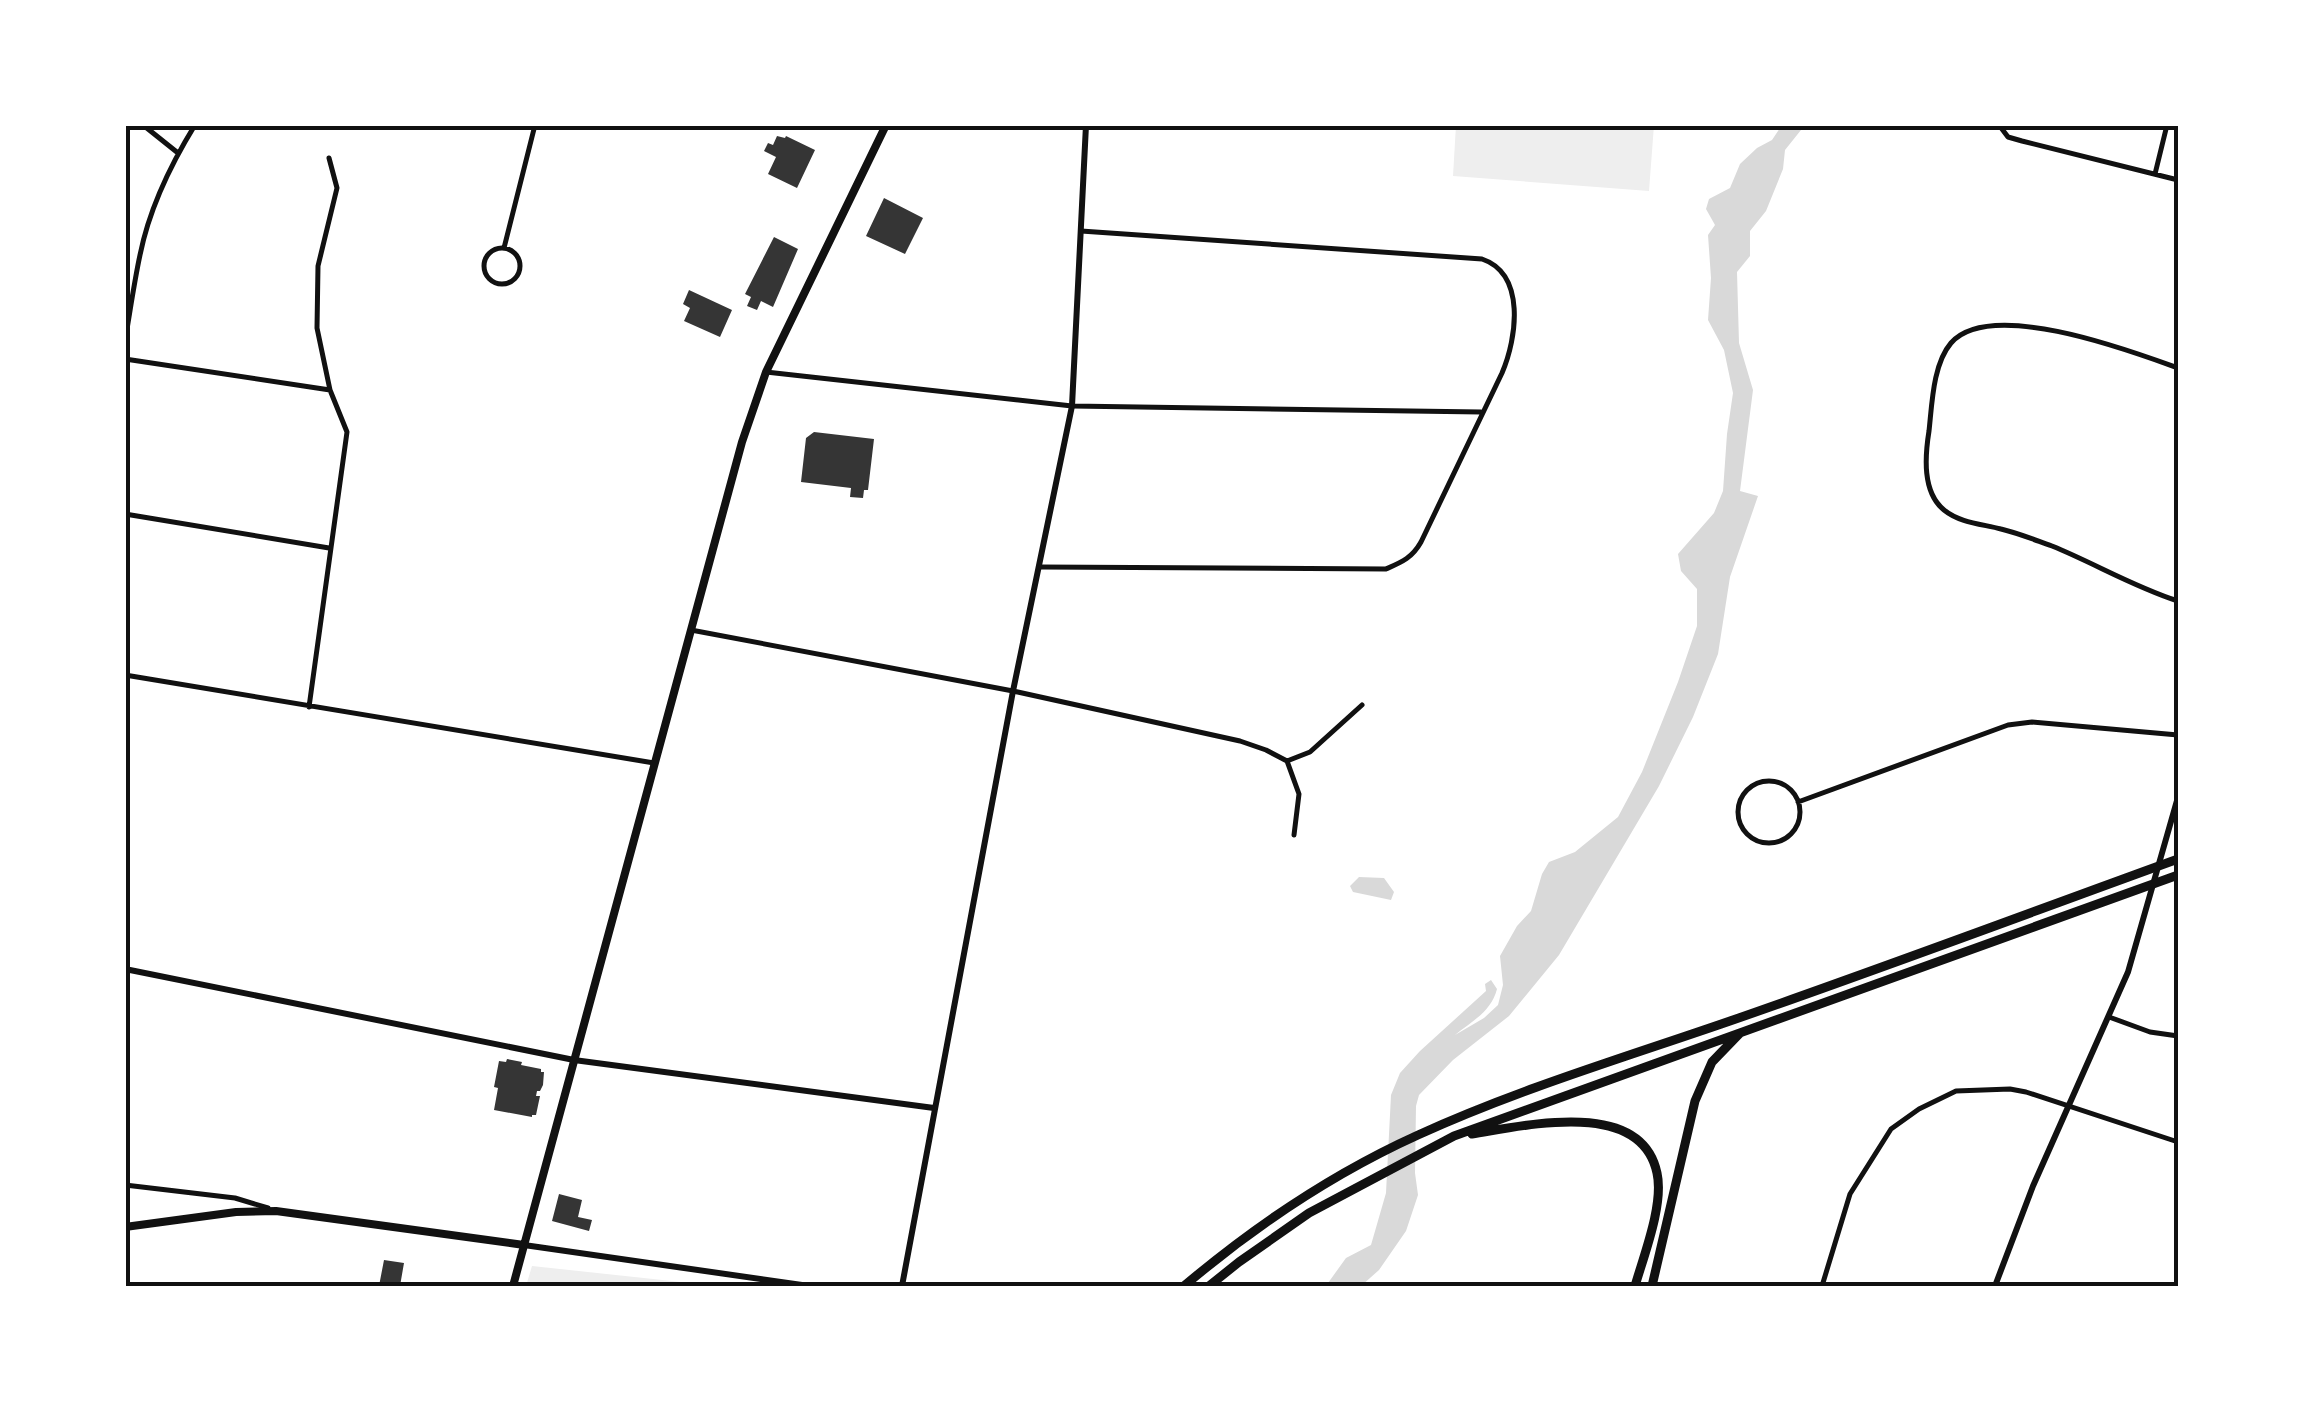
<svg xmlns="http://www.w3.org/2000/svg" width="2303" height="1411" viewBox="0 0 2303 1411" font-family="Helvetica,sans-serif">
<style>
.green{fill:#eee}
.water{fill:#d9d9d9}
.building{fill:#353535}
.lines{fill:none;stroke-linecap:round;stroke-linejoin:round}
.minor{stroke:#111;stroke-width:5}
.tertiary{stroke:#111;stroke-width:6}
.secondary{stroke:#111;stroke-width:6}
.primary{stroke:#111;stroke-width:8}
.motorway{stroke:#111;stroke-width:9}
.neatline{fill:none;stroke:#111;stroke-width:4}
</style>
<rect width="100%" height="100%" fill="#fff"/>
<!-- green -->
<path class="green" d="M 1456,125 L 1654,125 L 1649,191 L 1453,176 Z
M 532,1266 L 681,1282 L 680,1286 L 526,1286 Z"/>
<!-- water -->
<path class="water" d="M 1782,125 L 1805,125 L 1785,150 L 1783,169 L 1766,211 L 1750,231 L 1750,256 L 1737,272 L 1739,343 L 1753,390 L 1740,491 L 1758,496 L 1730,577 L 1718,654 L 1693,717 L 1659,786 L 1559,955 L 1509,1016 L 1453,1060 L 1419,1095 L 1416,1106 L 1415,1173 L 1418,1195 L 1406,1231 L 1379,1270 L 1361,1286 L 1320,1286 L 1328,1283 L 1346,1258 L 1371,1245 L 1386,1193 L 1391,1095 L 1400,1073 L 1420,1051 L 1486,991 L 1485,984 L 1491,980 L 1497,989 C 1491,1012 1472,1021 1455,1035 L 1484,1018 L 1498,1005 L 1503,985 L 1500,956 L 1517,926 L 1531,911 L 1542,874 L 1549,862 L 1575,852 L 1618,817 L 1642,772 L 1678,682 L 1697,626 L 1697,589 L 1681,571 L 1678,554 L 1714,513 L 1723,491 L 1727,434 L 1733,393 L 1724,350 L 1708,320 L 1711,278 L 1708,235 L 1715,225 L 1706,209 L 1709,199 L 1730,188 L 1740,164 L 1757,148 L 1772,140 Z
M 1359,877 L 1384,878 L 1394,892 L 1391,900 L 1353,892 L 1350,886 Z"/>
<!-- building -->
<path class="building" d="M 777,136 L 785,138 L 786,136 L 815,150 L 797,188 L 768,174 L 776,157 L 764,151 L 768,143 L 773,145 Z
M 884,198 L 923,218 L 905,254 L 866,236 Z
M 774,237 L 798,249 L 773,307 L 761,301 L 757,310 L 747,306 L 751,297 L 745,294 Z
M 689,290 L 732,310 L 720,337 L 684,321 L 690,308 L 683,304 Z
M 814,432 L 874,439 L 868,490 L 864,490 L 863,498 L 850,497 L 851,488 L 801,482 L 806,438 Z
M 507,1059 L 522,1062 L 521,1065 L 541,1069 L 541,1072 L 544,1072 L 543,1085 L 540,1091 L 537,1091 L 536,1096 L 540,1096 L 536,1115 L 532,1115 L 532,1117 L 494,1110 L 498,1088 L 494,1087 L 499,1061 L 506,1062 Z
M 559,1194 L 582,1200 L 578,1217 L 592,1220 L 589,1231 L 552,1221 Z
M 384,1260 L 404,1263 L 400,1286 L 379,1286 Z"/>
<g class="lines">
<!-- minor -->
<path class="minor" d="M 143,125 L 178,153
M 1999,125 L 2008,137 L 2022,141 L 2178,180
M 2155,174 L 2167,125
M484 266a18 18 0 1 1 36 0a18 18 0 1 1-36 0Z
M 504,248 L 535,125
M 125,341 C 130,312 134,283 140,255 C 149,210 171,164 195,125
M 125,359 L 330,390
M 2178,368 C 2131,351 1990,298 1951,343 C 1933,364 1932,404 1929,431 C 1925,456 1922,492 1944,510 C 1960,523 1982,524 2001,529 C 2018,533 2035,540 2052,546 C 2094,563 2134,587 2178,601
M 766,372 L 1072,406 L 1481,412
M 125,514 L 329,548
M 1040,567 L 1386,569 C 1402,562 1412,558 1421,542 L 1502,373 C 1517,338 1526,274 1482,259 L 1081,231
M 691,630 L 1013,691 L 1240,741 L 1266,750 L 1287,761 L 1299,794 L 1294,835
M 125,675 L 654,763
M 309,707 L 347,432 L 330,390 L 317,328 L 318,266 L 337,188 L 329,158
M 1287,761 L 1310,752 L 1362,705
M1738 812a31 31 0 1 1 62 0a31 31 0 1 1-62 0Z
M 1798,802 L 2008,725 L 2032,722 L 2178,735
M 2109,1017 L 2150,1032 L 2178,1036
M 125,1185 L 235,1198 L 268,1208
M 1822,1286 L 1850,1194 L 1891,1129 L 1919,1109 L 1956,1091 L 2010,1089 L 2026,1092 L 2178,1142"/>
<!-- tertiary -->
<path class="tertiary" d="M 125,969 L 574,1060 L 934,1108
M 902,1286 L 1013,691 L 1072,406 L 1086,125"/>
<!-- secondary -->
<path class="secondary" d="M 524,1245 L 809,1286
M 1995,1286 L 2033,1186 L 2128,972 L 2178,797"/>
<!-- primary -->
<path class="primary" d="M 125,1227 L 236,1212 L 276,1211 L 524,1245
M 513,1286 L 742,442 L 766,372 L 886,125"/>
<!-- motorway -->
<path class="motorway" d="M 1472,1134 C 1524,1126 1641,1097 1657,1173 C 1664,1204 1644,1255 1635,1286
M 1184,1286 C 1255,1226 1334,1173 1418,1135 C 1519,1089 1626,1057 1730,1021 C 1880,969 2029,913 2178,859
M 1209,1286 L 1239,1262 L 1309,1213 L 1454,1136 L 2178,875
M 1652,1286 L 1695,1101 L 1712,1062 L 1740,1033"/>
</g>
<!-- border -->
<rect width="2303" height="1411" fill="none" stroke="#ffffff" stroke-width="255"/>
<rect x="128" y="128" width="2048" height="1156" class="neatline"/>
</svg>
